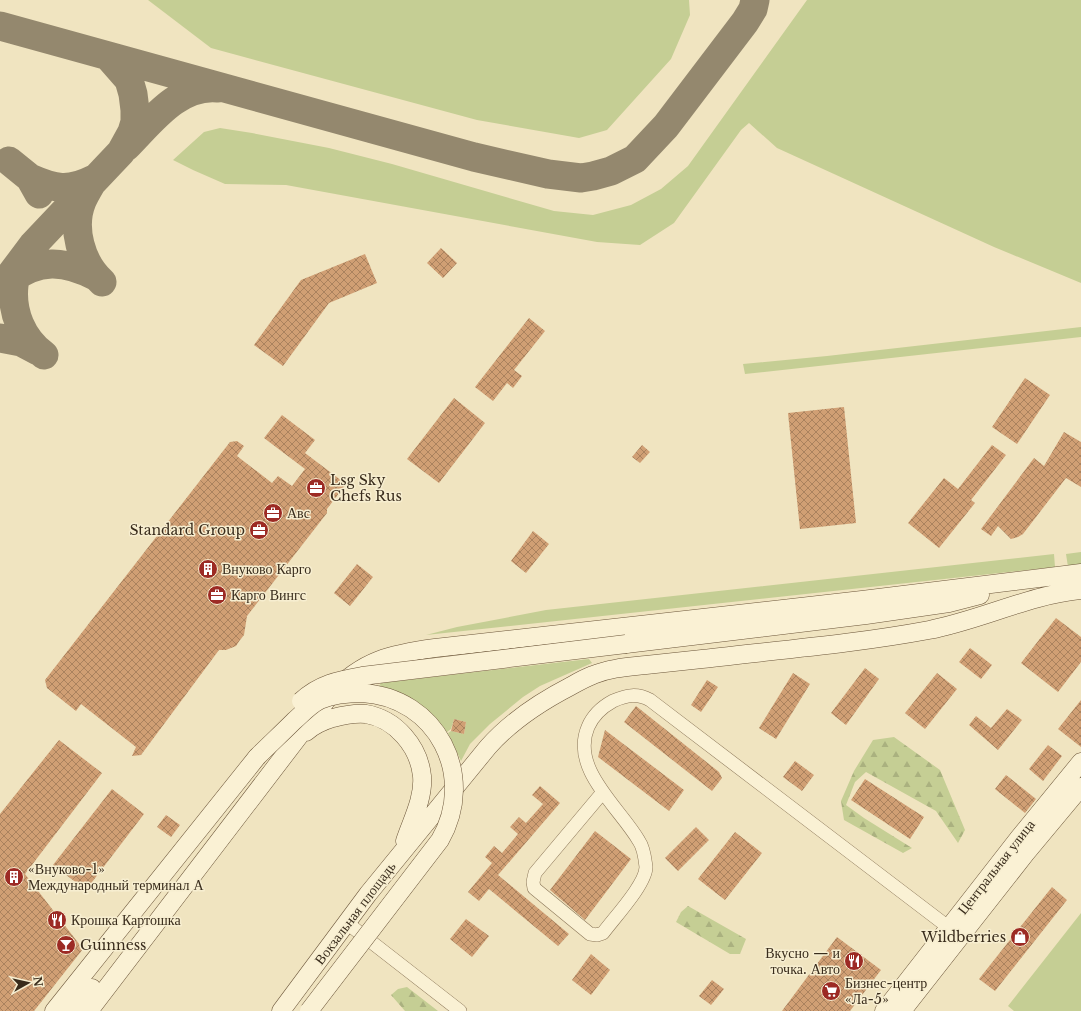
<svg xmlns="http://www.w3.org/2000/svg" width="1081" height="1011" viewBox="0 0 1081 1011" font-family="'Libre Baskerville',serif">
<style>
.green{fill:#c5ce94}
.forest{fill:url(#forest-firs)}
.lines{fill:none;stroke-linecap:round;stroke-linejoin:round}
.taxiway{stroke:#94886e;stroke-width:29}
.building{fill:url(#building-cross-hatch)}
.street-casing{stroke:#8a7557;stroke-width:14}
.secondary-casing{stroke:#6c563a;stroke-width:19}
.street{stroke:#faf1d4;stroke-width:13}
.secondary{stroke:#faf1d4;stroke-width:18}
.secondary-bridge-casing{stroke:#6c563a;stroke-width:19;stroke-linecap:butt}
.secondary-bridge{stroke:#faf1d4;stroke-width:18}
.labels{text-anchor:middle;stroke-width:3;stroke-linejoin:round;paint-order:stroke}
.poi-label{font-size:14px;fill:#392c1c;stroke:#f7eed0;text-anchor:start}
.street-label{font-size:14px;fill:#392c1c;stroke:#f7eed0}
</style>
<defs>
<pattern id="forest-firs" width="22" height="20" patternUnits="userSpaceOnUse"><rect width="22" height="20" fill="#c5ce94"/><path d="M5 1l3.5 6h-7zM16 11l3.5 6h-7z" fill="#aab17f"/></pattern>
<pattern id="building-cross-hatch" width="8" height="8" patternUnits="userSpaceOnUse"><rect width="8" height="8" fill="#d09f74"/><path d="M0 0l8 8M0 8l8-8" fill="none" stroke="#aa825e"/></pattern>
</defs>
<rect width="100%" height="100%" fill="#f0e4c0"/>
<!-- green -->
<path class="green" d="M 148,0 L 689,0 L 690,15 L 671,59 L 607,130 L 579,138 L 477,120 L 211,48 Z
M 807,0 L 1081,0 L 1081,283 L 994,247 L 777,148 L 749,123 L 741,130 L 674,223 L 640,245 L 597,242 L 286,185 L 225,184 L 193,170 L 173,160 L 204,132 L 220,128 L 252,133 L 329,148 L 392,164 L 554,211 L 593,215 L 631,205 L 661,189 L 688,166 Z
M 1081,327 L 1081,337 L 745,374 L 743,364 L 827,356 Z
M 1081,552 L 1081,566 L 1068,567 L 1066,554 Z
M 1054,554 L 1055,567 L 426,635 L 457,627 L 546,610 Z
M 589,659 L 592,663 L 540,686 L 523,697 L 490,724 L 470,744 L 461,761 L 448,733 L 451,731 L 464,734 L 466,722 L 454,719 L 451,729 L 447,732 C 428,710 408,692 379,686 L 381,683 Z
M 1081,913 L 1081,1011 L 1014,1011 L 1008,1006 Z"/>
<!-- forest -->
<path class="forest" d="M 894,737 L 940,770 L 965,830 L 958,843 L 936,811 L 866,772 L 855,782 L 846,805 L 864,818 L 912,848 L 903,853 L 844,820 L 841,801 L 854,771 L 873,740 Z
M 688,906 L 746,939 L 740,954 L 730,954 L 676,922 L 681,912 Z
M 407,987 L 438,1011 L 405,1011 L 391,995 L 398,989 Z"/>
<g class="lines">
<!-- taxiway -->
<path class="taxiway" d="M 0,26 L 474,157 L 548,174 L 581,178 L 593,176 L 611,171 L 635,159 L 666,126 L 745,22 L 753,9 L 755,0
M 126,147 C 151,122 178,84 218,88
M 9,161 L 30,178 L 39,194
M 30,178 C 55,189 68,192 94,179 C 90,186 85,194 82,201 C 71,228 81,263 102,282
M 21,264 C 18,271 15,278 14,285 C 11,312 22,339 44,355
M 9,281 C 38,258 65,260 97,277
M 0,289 L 33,245 L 121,152 L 132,132 L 135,122 L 135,110 L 133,94 L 129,80 L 108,56
M 0,338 L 21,342 L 38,351"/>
</g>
<!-- building -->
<path class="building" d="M 441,248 L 457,263 L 443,278 L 427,263 Z
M 365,254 L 377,283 L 329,303 L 283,366 L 254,345 L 301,280 Z
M 529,318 L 545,331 L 514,370 L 522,376 L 513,388 L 507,383 L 493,401 L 475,387 Z
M 1025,378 L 1050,395 L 1017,444 L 992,427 Z
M 454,398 L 485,423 L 439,483 L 407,459 Z
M 844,407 L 856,523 L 800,529 L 788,413 Z
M 282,415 L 315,440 L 305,453 L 346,484 L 327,509 L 327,513 L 247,616 L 244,635 L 240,640 L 236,646 L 226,650 L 219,650 L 141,755 L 132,756 L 136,747 L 81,704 L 76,711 L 47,688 L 45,680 L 230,442 L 237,441 L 244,446 L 237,456 L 272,483 L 278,476 L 292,486 L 305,469 L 264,438 Z
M 1064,432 L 1081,442 L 1081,487 L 1066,478 L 1023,534 L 1018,537 L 1011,539 L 998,526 L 991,536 L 981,529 L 1034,458 L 1044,466 Z
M 642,445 L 650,452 L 640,463 L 632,457 Z
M 992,445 L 1006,455 L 971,500 L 975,503 L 939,548 L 908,523 L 944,478 L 958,489 Z
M 533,531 L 549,544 L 526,573 L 511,561 Z
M 357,564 L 373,577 L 350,606 L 334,593 Z
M 1056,618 L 1081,637 L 1081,662 L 1058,692 L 1021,663 Z
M 970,648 L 992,665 L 981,679 L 959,662 Z
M 865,668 L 879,679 L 846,725 L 831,713 Z
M 793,673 L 810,684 L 776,739 L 759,728 Z
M 937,673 L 957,689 L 925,729 L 905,713 Z
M 707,680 L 718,687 L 701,712 L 691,705 Z
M 1081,700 L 1081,747 L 1058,729 Z
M 636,706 L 719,772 L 722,778 L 712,791 L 624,722 Z
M 1007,709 L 1022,720 L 998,750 L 969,725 L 976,716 L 991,728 Z
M 454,719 L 466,722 L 464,734 L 451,731 Z
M 605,730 L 684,790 L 669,811 L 598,757 Z
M 59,740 L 102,773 L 25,874 L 83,949 L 34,1011 L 0,1011 L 0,814 Z
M 1048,745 L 1062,756 L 1043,781 L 1029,769 Z
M 795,761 L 814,775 L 802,791 L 783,777 Z
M 1006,775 L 1036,799 L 1025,813 L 995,789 Z
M 865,779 L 924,817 L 910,839 L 851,800 Z
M 540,786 L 560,803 L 498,875 L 569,934 L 558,946 L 489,889 L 479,901 L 468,892 L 492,863 L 485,857 L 494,846 L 502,853 L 518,834 L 510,827 L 519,817 L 526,823 L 543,804 L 532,795 Z
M 112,789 L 144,814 L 86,890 L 53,865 Z
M 166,815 L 180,825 L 171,837 L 157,827 Z
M 696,827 L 709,840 L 678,871 L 665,858 Z
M 595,831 L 631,859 L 585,920 L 550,890 Z
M 735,832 L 762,853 L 725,900 L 698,879 Z
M 1052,887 L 1067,900 L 995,991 L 979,979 Z
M 466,919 L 489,936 L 472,957 L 450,939 Z
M 837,937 L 881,970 L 850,1011 L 782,1011 Z
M 591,954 L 610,970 L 591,995 L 572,980 Z
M 712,980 L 724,989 L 711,1005 L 699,996 Z"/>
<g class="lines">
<!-- street casing -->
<g class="street-casing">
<path id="street" d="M 603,792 L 535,873 L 533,882 L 534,888 L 590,934 L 597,935 L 603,933 C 614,918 646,884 646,867 C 645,859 644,848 639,841 C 620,808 570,769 588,727 C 593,715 602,707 613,701 C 627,695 637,693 650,700 L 956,933
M 347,923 L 460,1011"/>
</g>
<!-- secondary casing -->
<g class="secondary-casing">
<path id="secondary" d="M 626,644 L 866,615 L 949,603 L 980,595
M 306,732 C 314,725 323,721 333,718 C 344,715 355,713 366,714 C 396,719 419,747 422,776 C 424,798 412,820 405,841
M 54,1011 L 257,757
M 74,1011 L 92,988
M 89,1011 L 332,693 C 363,660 391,654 435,648 L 862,600 L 1081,573
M 281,1011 L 368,894 L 488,747 C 511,721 540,702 571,686 C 578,682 585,678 593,675 C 610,668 628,667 646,665 C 664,663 683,661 702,659 C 778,650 854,644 929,630 C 981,620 1029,595 1081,590
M 884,1011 L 1018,839 L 1081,762
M 902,1011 L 1026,853 L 1081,787"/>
</g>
<!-- street -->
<use href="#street" class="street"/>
<!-- secondary -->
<use href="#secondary" class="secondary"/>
<!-- secondary-bridge casing -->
<g class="secondary-bridge-casing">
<path id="secondary-bridge" d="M 301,701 C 319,684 339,680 362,676 L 626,644
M 257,757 C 269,745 282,733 294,721 C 302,714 310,705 320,700 C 332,695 348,693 362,693 C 437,697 477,776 440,840 L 309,1011"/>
</g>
<!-- secondary-bridge -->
<use href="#secondary-bridge" class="secondary-bridge"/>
</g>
<!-- icons -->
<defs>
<g id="office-disc" transform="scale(1)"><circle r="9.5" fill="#9c2a24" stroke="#f7eed0"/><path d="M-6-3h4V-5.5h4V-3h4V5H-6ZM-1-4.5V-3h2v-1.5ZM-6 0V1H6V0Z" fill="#fff"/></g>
<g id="building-disc" transform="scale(1)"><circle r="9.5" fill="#9c2a24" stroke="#f7eed0"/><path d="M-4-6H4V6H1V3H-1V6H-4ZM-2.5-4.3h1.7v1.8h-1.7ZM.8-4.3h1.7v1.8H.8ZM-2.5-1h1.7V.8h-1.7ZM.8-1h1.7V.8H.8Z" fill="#fff"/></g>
<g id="restaurant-disc" transform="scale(1)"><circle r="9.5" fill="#9c2a24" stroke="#f7eed0"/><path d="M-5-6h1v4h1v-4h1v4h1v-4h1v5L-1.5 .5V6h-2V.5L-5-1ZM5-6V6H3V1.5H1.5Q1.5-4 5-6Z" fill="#fff"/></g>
<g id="shop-disc" transform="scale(1)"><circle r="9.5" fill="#9c2a24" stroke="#f7eed0"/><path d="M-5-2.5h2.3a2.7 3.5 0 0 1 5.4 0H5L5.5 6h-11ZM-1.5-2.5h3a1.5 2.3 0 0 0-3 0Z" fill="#fff"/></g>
<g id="bar-disc" transform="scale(1)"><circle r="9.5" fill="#9c2a24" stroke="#f7eed0"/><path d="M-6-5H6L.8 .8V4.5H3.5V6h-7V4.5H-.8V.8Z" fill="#fff"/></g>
<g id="supermarket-disc" transform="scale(1)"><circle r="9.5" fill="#9c2a24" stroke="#f7eed0"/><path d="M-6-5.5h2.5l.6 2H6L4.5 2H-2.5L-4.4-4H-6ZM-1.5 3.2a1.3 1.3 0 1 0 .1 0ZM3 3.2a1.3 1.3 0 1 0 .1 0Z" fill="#fff"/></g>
</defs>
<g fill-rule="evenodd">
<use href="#office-disc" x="316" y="488"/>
<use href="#office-disc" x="273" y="513"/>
<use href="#office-disc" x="259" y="530"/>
<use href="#building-disc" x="208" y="569"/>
<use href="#office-disc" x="217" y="595"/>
<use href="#building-disc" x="14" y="877"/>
<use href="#restaurant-disc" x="57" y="920"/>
<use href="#shop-disc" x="1020" y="937"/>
<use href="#bar-disc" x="66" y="945"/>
<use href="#restaurant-disc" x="854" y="961"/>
<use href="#supermarket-disc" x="831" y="991"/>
</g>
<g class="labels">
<!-- poi labels -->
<g class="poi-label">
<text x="330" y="485">Lsg Sky<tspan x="330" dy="16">Chefs Rus</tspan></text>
<text x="287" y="518">Авс</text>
<text x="245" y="535" text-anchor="end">Standard Group</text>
<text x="222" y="574">Внуково Карго</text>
<text x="231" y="600">Карго Вингс</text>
<text x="28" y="874">«Внуково-1»<tspan x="28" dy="16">Международный терминал А</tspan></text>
<text x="71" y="925">Крошка Картошка</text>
<text x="1006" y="942" text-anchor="end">Wildberries</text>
<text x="80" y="950">Guinness</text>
<text x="840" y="958" text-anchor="end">Вкусно — и<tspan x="840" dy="16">точка. Авто</tspan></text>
<text x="845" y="988">Бизнес-центр<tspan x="845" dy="16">«Ла-5»</tspan></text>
</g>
<!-- street labels -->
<g class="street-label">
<text transform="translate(996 867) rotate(-52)" y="5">Центральная улица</text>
<text transform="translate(355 913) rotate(-53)" y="5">Вокзальная площадь</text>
</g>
</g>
<!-- north arrow -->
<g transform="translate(28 983) rotate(82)" stroke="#f7eed0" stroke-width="3" paint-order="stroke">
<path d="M0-3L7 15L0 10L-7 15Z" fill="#392c1c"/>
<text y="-6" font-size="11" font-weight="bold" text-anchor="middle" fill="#392c1c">N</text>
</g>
</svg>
